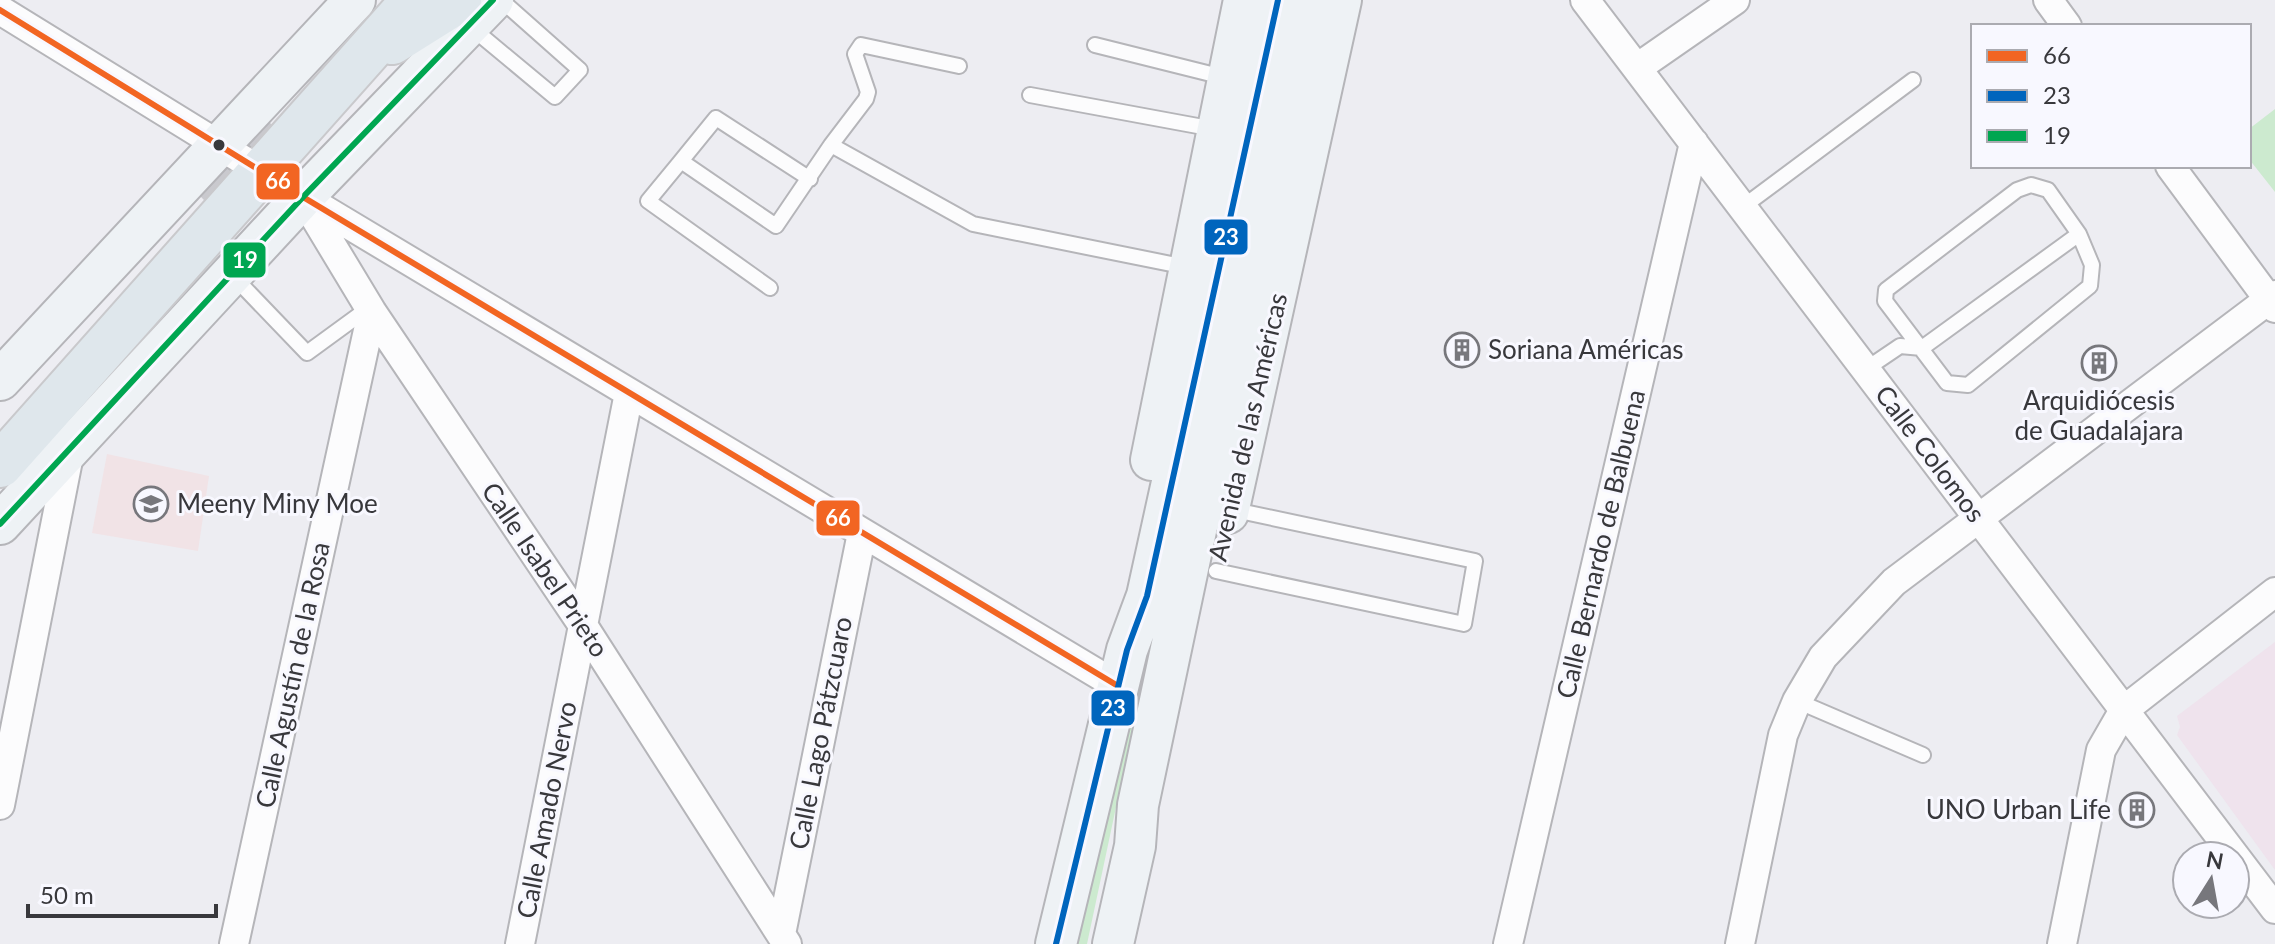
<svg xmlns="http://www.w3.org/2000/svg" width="2275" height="944" viewBox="0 0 2275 944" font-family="Lato,sans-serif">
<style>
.education{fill:#f1e3e6}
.medical{fill:#efe3ed}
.green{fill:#cceacf}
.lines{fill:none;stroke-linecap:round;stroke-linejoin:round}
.primary-tunnel{stroke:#c9c9ce;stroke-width:44;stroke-dasharray:44 22;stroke-linecap:butt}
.lane-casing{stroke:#b5b5b9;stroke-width:18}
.street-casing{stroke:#b5b5b9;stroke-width:32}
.secondary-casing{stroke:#b5b5b9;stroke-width:44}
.primary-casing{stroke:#c9c9cc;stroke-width:48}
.lane{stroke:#fcfcfd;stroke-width:14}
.street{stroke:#fcfcfd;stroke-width:28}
.secondary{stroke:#eef2f5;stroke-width:40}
.primary{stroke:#dfe7ec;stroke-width:44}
.bus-1-casing{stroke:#f8f8ff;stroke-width:12}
.bus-2-casing{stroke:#f8f8ff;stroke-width:12}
.bus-3-casing{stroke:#f8f8ff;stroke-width:12}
.bus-1{stroke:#f26522;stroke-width:6}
.bus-2{stroke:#0065bd;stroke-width:6}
.bus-3{stroke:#00a651;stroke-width:6}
.bus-dot{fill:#38383c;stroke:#f8f8ff;stroke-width:3}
.labels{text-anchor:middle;stroke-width:6;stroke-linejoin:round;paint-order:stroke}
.poi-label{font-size:26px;fill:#38383c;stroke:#f8f8ff;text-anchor:start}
.street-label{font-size:26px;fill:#38383c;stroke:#f8f8ff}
.line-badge{stroke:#f8f8ff;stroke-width:3}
.badge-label{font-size:22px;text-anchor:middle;font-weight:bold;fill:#fff}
</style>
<rect width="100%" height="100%" fill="#ededf2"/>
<!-- education -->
<path class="education" d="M 107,454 L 209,476 L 198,551 L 92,533 Z"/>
<!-- medical -->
<path class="medical" d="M 2275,642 L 2275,870 L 2177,735 L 2180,727 L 2177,716 Z"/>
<!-- green -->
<path class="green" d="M 2275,109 L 2275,192 L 2249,159 L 2249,129 Z
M 1144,626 L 1154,628 L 1087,944 L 1076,944 Z"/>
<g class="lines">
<!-- primary-tunnel -->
<path class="primary-tunnel" d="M 203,199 L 275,128"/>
<!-- lane casing -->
<g class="lane-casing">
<path id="lane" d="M 472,28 L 555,97 L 580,70 L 501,0
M 1095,45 L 1227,78
M 959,66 L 861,45 L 855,54 L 868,92 L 866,99 L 831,145 L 973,224 L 1186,267
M 1030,95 L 1214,129
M 681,161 L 716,118 L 810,179
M 2031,185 L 2048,190 L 2079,234 L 2092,265 L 2090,286 L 1968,385 L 1947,383 L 1885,301 L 1886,290 L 2017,190 Z
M 1744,206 L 1913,80
M 234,277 L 307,353 L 370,307
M 770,288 L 648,201 L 681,161 L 776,226 L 831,145
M 1866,369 L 1900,346 L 1922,348 L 2079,234
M 1216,571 L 1464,624 L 1475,561 L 1230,509
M 1797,701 L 1923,755"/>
</g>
<!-- street casing -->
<g class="street-casing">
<path id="street" d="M 1585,0 L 2275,909
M 2048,0 L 2067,26
M 0,10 L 303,197 L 1118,686
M 1637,68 L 1735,0
M 2170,166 L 2275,308
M 305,201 L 372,312 L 584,627 L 787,944
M 0,805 L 70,450
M 781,934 L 862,533
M 234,944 L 372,312
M 520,944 L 629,393
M 1508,944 L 1694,143
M 1740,944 L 1783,735 L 1797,701 L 1823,657 L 1894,582 L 2275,295
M 2062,944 L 2101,750 L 2124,710 L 2275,592"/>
</g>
<!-- secondary casing -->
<g class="secondary-casing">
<path id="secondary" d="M 0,380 L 355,0
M 1151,460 L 1244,0
M 1228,513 L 1341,0
M 0,524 L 303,197 L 493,0
M 1056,944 L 1127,650 L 1147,596 L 1278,0
M 1113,944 L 1135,846 L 1138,805 L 1308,0"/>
</g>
<!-- primary casing -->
<g class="primary-casing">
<path id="primary" d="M 392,42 L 459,0
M 0,465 L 414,0"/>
</g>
<!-- lane -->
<use href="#lane" class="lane"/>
<!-- street -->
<use href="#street" class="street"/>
<!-- secondary -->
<use href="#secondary" class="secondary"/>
<!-- primary -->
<use href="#primary" class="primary"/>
<!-- bus-1 casing -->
<g class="bus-1-casing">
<path id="bus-1" d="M 0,10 L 303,197 L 1118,686"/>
</g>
<!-- bus-2 casing -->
<g class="bus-2-casing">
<path id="bus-2" d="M 1056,944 L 1127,650 L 1147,596 L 1278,0"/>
</g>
<!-- bus-3 casing -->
<g class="bus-3-casing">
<path id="bus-3" d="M 0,524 L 303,197 L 493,0"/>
</g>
<!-- bus-1 -->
<use href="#bus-1" class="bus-1"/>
<!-- bus-2 -->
<use href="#bus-2" class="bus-2"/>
<!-- bus-3 -->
<use href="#bus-3" class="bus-3"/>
</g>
<!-- icons -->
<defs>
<g id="building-ring" transform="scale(1.8)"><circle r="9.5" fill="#f8f8ff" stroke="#77777c" stroke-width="1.5"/><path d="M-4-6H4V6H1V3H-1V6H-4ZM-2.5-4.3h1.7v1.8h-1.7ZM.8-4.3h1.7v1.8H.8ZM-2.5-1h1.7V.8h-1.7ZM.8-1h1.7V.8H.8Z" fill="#77777c"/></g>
<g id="school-ring" transform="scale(1.8)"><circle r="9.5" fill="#f8f8ff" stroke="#77777c" stroke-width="1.5"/><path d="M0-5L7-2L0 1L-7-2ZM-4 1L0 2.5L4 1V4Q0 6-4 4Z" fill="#77777c"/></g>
</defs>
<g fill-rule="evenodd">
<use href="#building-ring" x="1462" y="350"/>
<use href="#building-ring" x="2099" y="363"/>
<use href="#school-ring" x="151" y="504"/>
<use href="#building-ring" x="2137" y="810"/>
</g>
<!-- markers -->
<circle class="bus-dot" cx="219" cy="145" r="7"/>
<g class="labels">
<!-- poi labels -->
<g class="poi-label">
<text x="1488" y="359">Soriana Américas</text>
<text x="2099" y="410" text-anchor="middle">Arquidiócesis<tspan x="2099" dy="30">de Guadalajara</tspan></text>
<text x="177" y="513">Meeny Miny Moe</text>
<text x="2111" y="819" text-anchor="end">UNO Urban Life</text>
</g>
<!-- street labels -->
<g class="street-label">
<text transform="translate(1248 427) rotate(-77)" y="9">Avenida de las Américas</text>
<text transform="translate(1930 454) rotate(53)" y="9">Calle Colomos</text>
<text transform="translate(1601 544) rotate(-77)" y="9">Calle Bernardo de Balbuena</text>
<text transform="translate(545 570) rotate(56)" y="9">Calle Isabel Prieto</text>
<text transform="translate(293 675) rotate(-78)" y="9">Calle Agustín de la Rosa</text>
<text transform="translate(821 733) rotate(-79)" y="9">Calle Lago Pátzcuaro</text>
<text transform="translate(547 810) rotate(-79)" y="9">Calle Amado Nervo</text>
</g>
</g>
<g class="line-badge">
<rect x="255" y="162" width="46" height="39" rx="8" fill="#f26522"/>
<rect x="1203" y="218" width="46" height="38" rx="8" fill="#0065bd"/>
<rect x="222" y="241" width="45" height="38" rx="8" fill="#00a651"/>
<rect x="815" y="499" width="46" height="38" rx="8" fill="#f26522"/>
<rect x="1090" y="689" width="46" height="38" rx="8" fill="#0065bd"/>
</g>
<g class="badge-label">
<text x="278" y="189">66</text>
<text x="1226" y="245">23</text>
<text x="245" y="268">19</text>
<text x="838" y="526">66</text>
<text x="1113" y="716">23</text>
</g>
<!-- legend -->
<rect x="1971" y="24" width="280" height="144" fill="#f8f8ff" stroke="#ababb1" stroke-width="2"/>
<rect x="1987" y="50" width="40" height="12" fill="#f26522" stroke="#ababb1" stroke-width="2"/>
<text x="2043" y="64" font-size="24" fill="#38383c">66</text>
<rect x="1987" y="90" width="40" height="12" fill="#0065bd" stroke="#ababb1" stroke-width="2"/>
<text x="2043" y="104" font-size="24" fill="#38383c">23</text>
<rect x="1987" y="130" width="40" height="12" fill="#00a651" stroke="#ababb1" stroke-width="2"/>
<text x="2043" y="144" font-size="24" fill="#38383c">19</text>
<!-- north arrow -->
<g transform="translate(2211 880) rotate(11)"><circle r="38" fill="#f8f8ff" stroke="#ababb1" stroke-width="2"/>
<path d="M0-6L14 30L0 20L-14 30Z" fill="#77777c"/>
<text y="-12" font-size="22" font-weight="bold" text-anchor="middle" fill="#38383c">N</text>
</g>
<!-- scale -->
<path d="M28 904v12h188v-12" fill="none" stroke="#38383c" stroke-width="4"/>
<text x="40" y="904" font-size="24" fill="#38383c" stroke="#f8f8ff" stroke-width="6" paint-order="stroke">50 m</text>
</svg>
